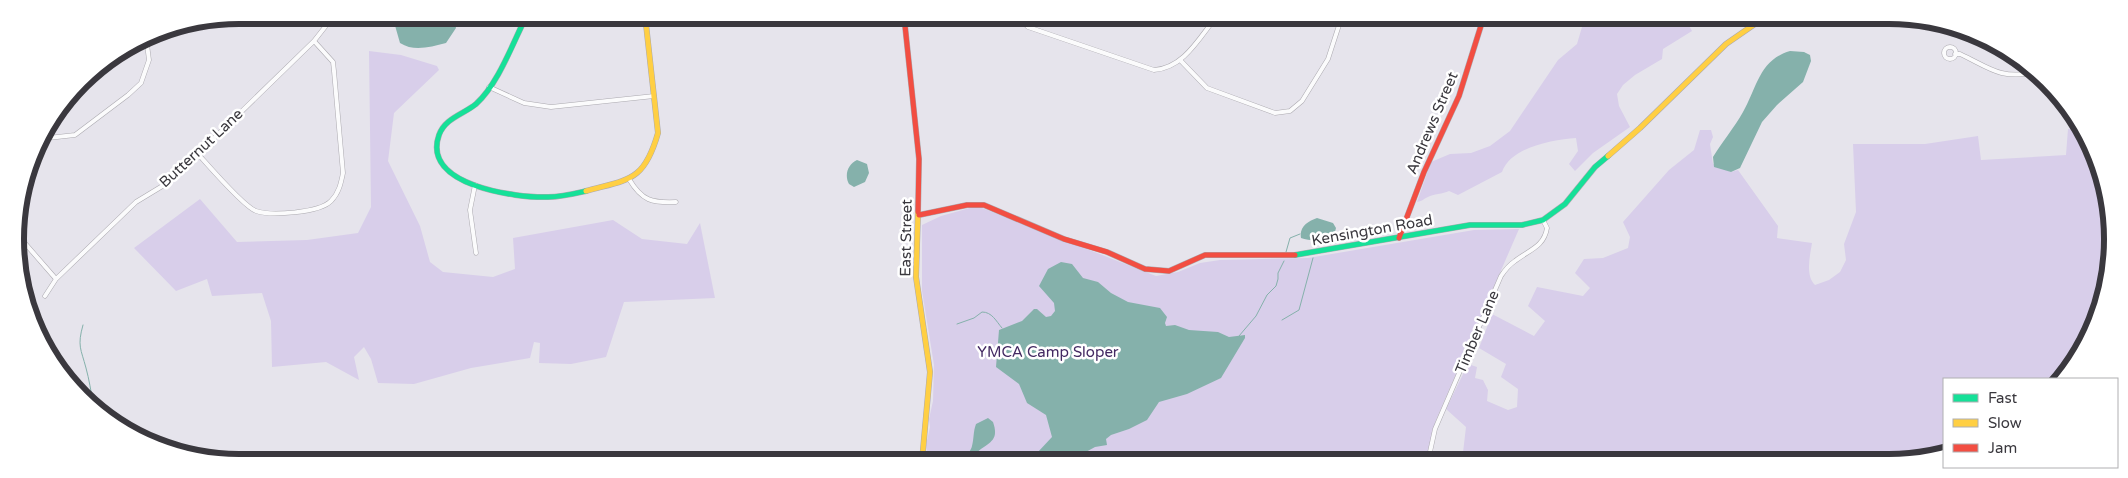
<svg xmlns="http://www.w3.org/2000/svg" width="2128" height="478" viewBox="0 0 2128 478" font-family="'Varela Round',sans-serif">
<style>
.green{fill:#d8ceea}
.water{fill:#85b1ab}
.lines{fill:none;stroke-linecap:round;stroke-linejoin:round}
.stream{stroke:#85b1ab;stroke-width:1}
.street-casing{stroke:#aba9af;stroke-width:5}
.fast-casing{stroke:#aba9af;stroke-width:6}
.slow-casing{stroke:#aba9af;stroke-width:6}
.jam-casing{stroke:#aba9af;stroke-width:6}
.street{stroke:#fbfbfc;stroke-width:4}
.fast{stroke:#16e098;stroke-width:5}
.slow{stroke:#ffcf43;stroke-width:5}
.jam{stroke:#f24e42;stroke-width:5}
.labels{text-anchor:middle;stroke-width:5;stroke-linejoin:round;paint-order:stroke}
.street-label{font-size:15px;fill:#3a383e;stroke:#fff}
.park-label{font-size:15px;fill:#432962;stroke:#fff}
.rim{fill:none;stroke:#3a383e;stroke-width:6}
</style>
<rect width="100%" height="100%" fill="#e6e4ec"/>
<!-- green -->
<path class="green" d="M 1582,17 L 1684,17 L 1692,31 L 1663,49 L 1662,59 L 1635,75 L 1623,85 L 1617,94 L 1619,106 L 1630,127 L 1593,153 L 1575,171 L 1569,164 L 1578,151 L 1576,138 C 1552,140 1511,147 1502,172 L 1458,195 L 1449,191 C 1443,194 1433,194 1428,197 C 1423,199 1423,201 1417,202 L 1431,162 L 1450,154 L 1471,153 L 1490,146 L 1510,131 L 1558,60 L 1577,44 L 1582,27 Z
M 369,51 L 401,55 L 437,66 L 439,70 L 394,113 L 388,161 L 420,226 L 430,262 L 443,272 L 493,277 L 515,269 L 513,238 L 613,220 L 642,239 L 687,244 L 700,223 L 715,298 L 624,302 L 606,357 L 571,364 L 539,363 L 540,343 L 534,342 L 530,358 L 471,368 L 414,384 L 378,383 L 371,359 L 364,347 L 354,357 L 359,380 L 326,362 L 272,367 L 271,321 L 262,293 L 212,296 L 207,279 L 176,291 L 134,248 L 200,199 L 237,242 L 307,240 L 358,233 L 371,207 Z
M 2079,128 L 2105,181 L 2111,269 L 2090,338 L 2060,379 L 1944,379 L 1944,453 L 1918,461 L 1462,461 L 1466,427 L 1446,409 L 1468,364 L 1477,367 L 1475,378 L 1483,380 L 1488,390 L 1487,401 L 1508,410 L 1517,407 L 1518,389 L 1501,377 L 1506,364 L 1479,348 L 1492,314 L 1534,336 L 1545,321 L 1528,306 L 1537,287 L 1583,296 L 1590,288 L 1575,273 L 1584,259 L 1603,258 L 1628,248 L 1630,237 L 1623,222 L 1669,170 L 1694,150 L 1700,130 L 1711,130 L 1713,137 L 1710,144 L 1713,164 L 1731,172 L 1738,170 L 1778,226 L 1777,238 L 1812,243 C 1810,256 1805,275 1815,285 L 1829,280 L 1840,272 L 1846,260 L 1844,244 L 1856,212 L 1853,144 L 1925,144 L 1978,136 L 1981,160 L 2066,155 L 2068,129 Z
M 977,206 L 1156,276 L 1178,272 L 1200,263 L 1220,260 L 1308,258 L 1474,230 L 1519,229 L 1436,420 L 1427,461 L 928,461 L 926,445 L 930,427 L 929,419 L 933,401 L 934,365 L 922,291 L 922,225 L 941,216 Z"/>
<!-- water -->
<path class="water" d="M 392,15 L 453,15 L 456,28 L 446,43 C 430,47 414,52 400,43 Z
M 1790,51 L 1804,52 L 1810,55 L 1811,61 L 1803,82 L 1777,105 L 1762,122 L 1740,168 L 1731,172 L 1714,167 L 1713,157 C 1722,142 1734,128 1743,112 C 1757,88 1759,60 1790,51 Z
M 857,160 L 867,164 L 869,173 L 865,182 L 854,187 L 849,184 C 844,175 848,164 857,160 Z
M 1317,218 L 1333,223 L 1336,228 C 1334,243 1312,242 1301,238 C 1299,227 1308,221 1317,218 Z
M 1061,262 L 1072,264 L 1083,278 L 1098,282 L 1111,293 L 1128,302 L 1160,308 L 1167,317 L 1165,323 L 1166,326 L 1175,325 L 1189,330 L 1218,332 L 1229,337 L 1245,335 L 1245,338 L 1221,378 L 1187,394 L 1159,402 L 1147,420 L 1129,429 L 1111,435 L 1106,439 L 1107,445 L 1095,447 L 1073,459 L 1034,461 L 1037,453 L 1052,437 L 1046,415 L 1027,403 L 1019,384 L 996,367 L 999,330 L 1022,321 L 1034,309 L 1037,309 L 1046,317 L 1051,316 L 1055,311 L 1054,303 L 1039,286 L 1048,269 Z
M 988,418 L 993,422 C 1001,445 984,442 972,458 L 967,458 C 967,453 971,451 972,446 C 974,439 973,432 976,424 Z"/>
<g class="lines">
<!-- stream -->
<path class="stream" d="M 1286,252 L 1290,238 L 1300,234
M 1282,320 L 1299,310 L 1313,258
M 957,324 L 974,318 L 982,312 C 992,312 996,321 1002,328
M 83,325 C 77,346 81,349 86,368 C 89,379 91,391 93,403
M 1239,336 L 1256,316 L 1267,295 L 1276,286 L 1278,279 L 1278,273 L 1284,261"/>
<!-- street casing -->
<g class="street-casing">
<path id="street" d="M 538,15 C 565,20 589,19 616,15
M 1017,16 L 1028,27 L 1154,70 C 1184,68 1199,38 1217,16
M1944 53a6 6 0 1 1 12 0a6 6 0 1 1-12 0Z
M 1955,54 L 1960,54 C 1990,68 1999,79 2033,73
M 1181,61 L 1207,88 L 1275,113 L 1290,111 L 1302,101 L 1328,59 L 1342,16
M 489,87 L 524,103 L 551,107 L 654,96
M 39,139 L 75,135 L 128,95 L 141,83 L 149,60 L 146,37
M 198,154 C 208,165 244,207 256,211 C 271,216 319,213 331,201 C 339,193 341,183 343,173 L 334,71 L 333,62 L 314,41
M 629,179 C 642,201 652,203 676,202
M 475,185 L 470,210 L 476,253
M 16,233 L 56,279
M 45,296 L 56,279 L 136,202 L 169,182 L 314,41 L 325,27 L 329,15
M 1428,461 L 1435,429 L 1441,415 L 1501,276 C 1505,270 1509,265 1515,261 C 1529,250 1544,247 1547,228 L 1543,220"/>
</g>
<!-- fast casing -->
<g class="fast-casing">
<path id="fast" d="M 527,15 C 513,42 499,83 476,104 C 464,114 445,118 439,135 C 421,186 517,198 548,197 C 561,197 573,194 586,191
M 1295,255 L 1470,225 L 1522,225 L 1543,220 L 1565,204 L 1595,167 L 1608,156"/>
</g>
<!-- slow casing -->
<g class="slow-casing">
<path id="slow" d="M 1608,156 L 1640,128 L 1726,44 L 1765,17
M 586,191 C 629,179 644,182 658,133 L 645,15
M 918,212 L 916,277 L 930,372 L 922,461"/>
</g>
<!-- jam casing -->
<g class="jam-casing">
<path id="jam" d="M 904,16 L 919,159 L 918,212
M 919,215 L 967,205 L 984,205 L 1064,239 L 1107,252 L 1145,269 L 1169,271 L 1205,255 L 1295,255
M 1399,238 L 1424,172 L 1459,96 L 1484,16"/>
</g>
<!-- street -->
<use href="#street" class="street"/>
<!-- fast -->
<use href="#fast" class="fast"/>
<!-- slow -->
<use href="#slow" class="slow"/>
<!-- jam -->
<use href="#jam" class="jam"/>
</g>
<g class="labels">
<!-- street labels -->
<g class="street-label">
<text transform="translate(1432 123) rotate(-67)" y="5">Andrews Street</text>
<text transform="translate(201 148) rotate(-43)" y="5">Butternut Lane</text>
<text transform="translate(1372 230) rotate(-10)" y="5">Kensington Road</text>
<text transform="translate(906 238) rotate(-89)" y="5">East Street</text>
<text transform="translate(1477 332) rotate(-67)" y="5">Timber Lane</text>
</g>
<!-- park labels -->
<g class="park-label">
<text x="1048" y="357">YMCA Camp Sloper</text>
</g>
</g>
<!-- crop -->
<path d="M0 0H2128V478H0ZM239 24H1889A215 215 0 0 1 2104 239V239A215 215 0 0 1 1889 454H239A215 215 0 0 1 24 239V239A215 215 0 0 1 239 24Z" fill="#fff" fill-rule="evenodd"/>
<path class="rim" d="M239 24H1889A215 215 0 0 1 2104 239V239A215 215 0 0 1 1889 454H239A215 215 0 0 1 24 239V239A215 215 0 0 1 239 24Z"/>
<!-- legend -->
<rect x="1943" y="378" width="175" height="90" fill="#ffffff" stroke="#b0afb2"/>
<rect x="1953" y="394" width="25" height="8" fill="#16e098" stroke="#b0afb2"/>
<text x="1988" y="403" font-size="15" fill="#3a383e">Fast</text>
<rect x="1953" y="419" width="25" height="8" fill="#ffcf43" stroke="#b0afb2"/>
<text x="1988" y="428" font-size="15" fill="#3a383e">Slow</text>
<rect x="1953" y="444" width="25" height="8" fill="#f24e42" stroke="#b0afb2"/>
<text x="1988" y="453" font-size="15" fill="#3a383e">Jam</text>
</svg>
